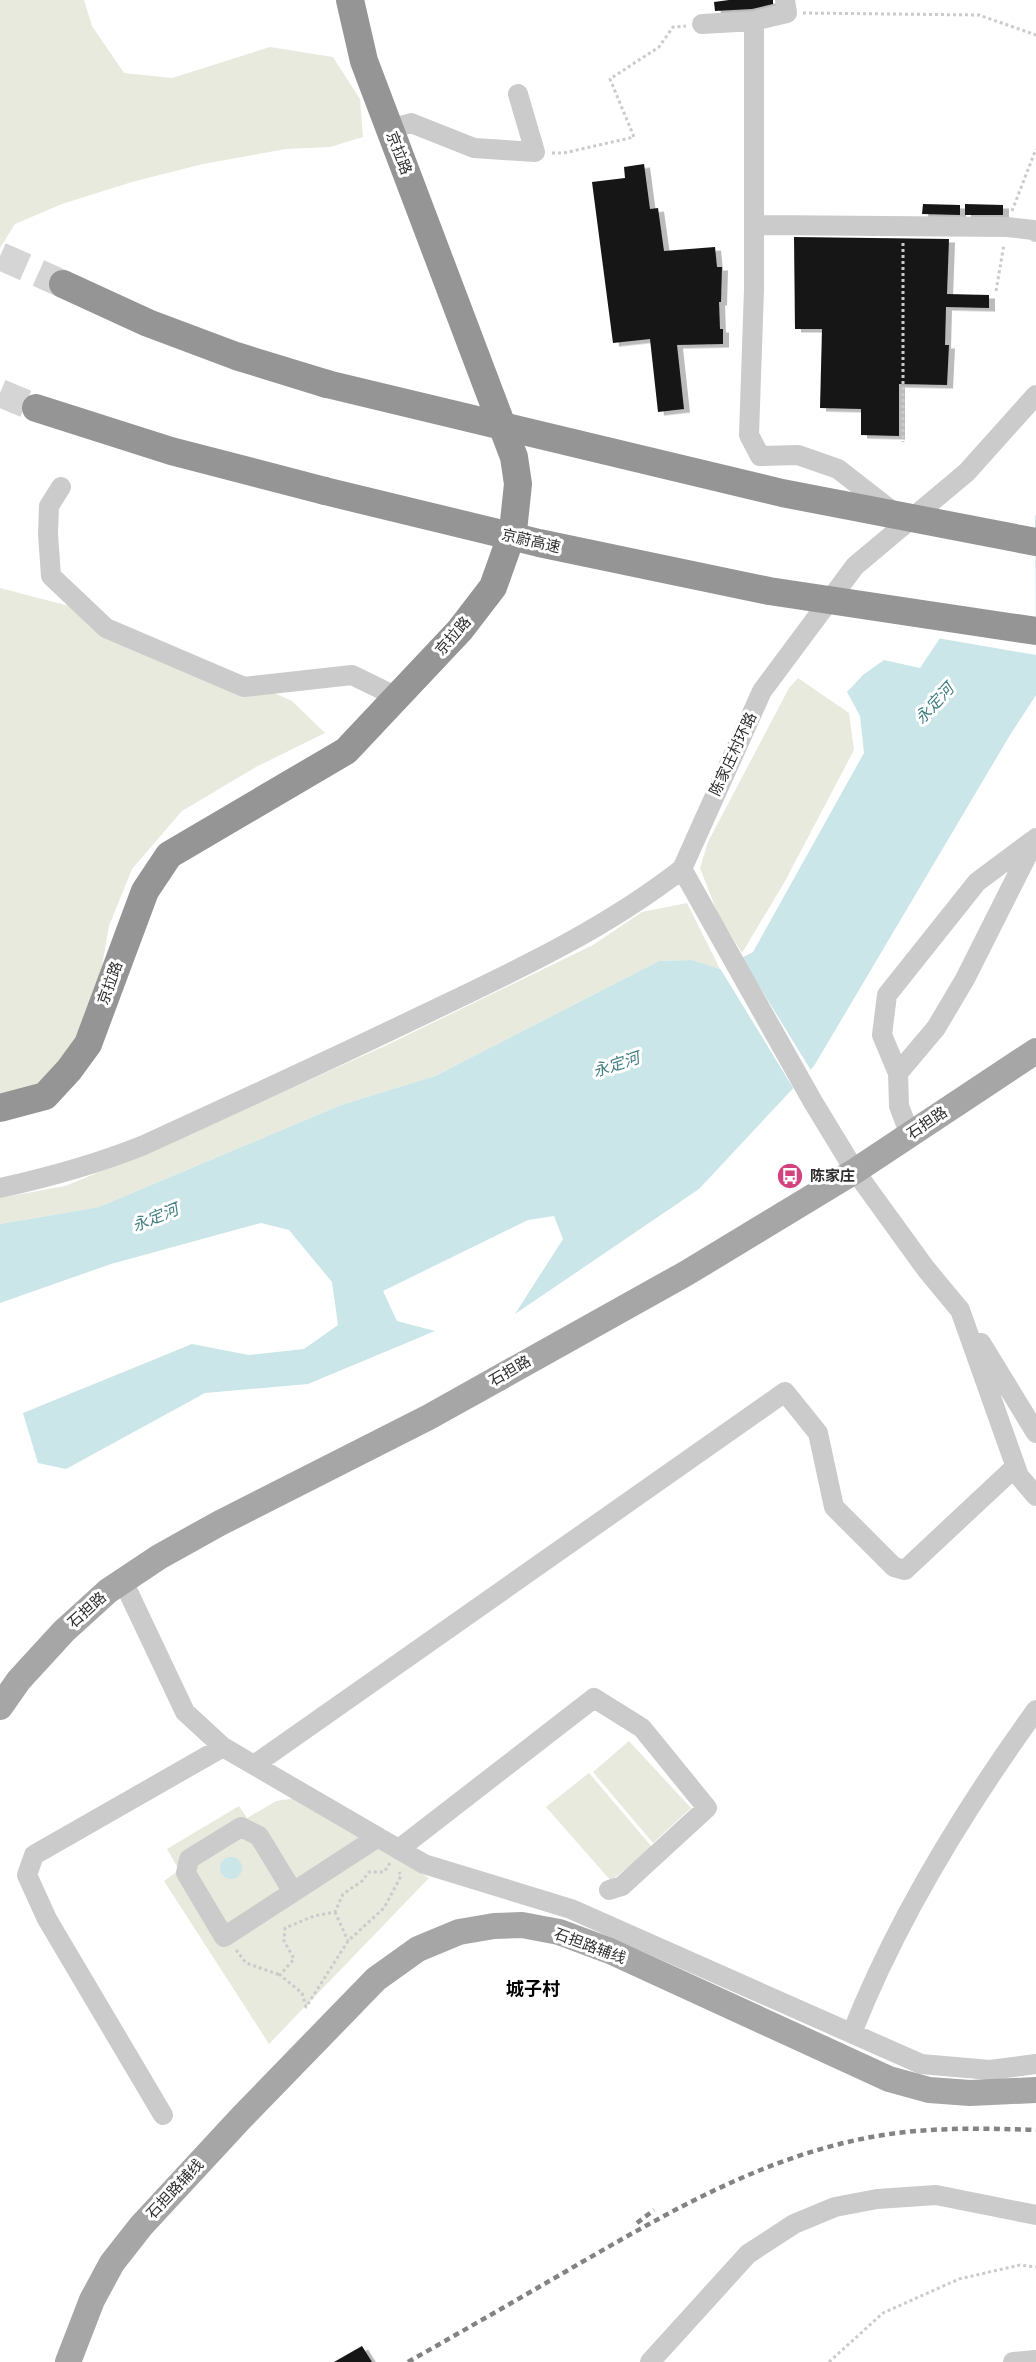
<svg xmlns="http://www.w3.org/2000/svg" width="1036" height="2362" viewBox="0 0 1036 2362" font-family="Roboto,'Noto Sans SC',sans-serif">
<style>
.green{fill:#e8eadd}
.water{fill:#cae6e8}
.pier{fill:#fff}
.building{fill:#151515;filter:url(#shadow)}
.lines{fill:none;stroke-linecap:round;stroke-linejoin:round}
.highway-tunnel{stroke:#d5d5d5;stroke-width:28;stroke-dasharray:28 14;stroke-linecap:butt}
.path{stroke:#cbcbcb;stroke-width:3;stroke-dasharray:3 3;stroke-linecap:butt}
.minor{stroke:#cbcbcb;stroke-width:20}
.major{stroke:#a6a6a6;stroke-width:26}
.highway{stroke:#959595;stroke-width:28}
.rail{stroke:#838383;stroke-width:4.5;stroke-dasharray:6 4.5;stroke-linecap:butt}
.highway-bridge{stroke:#959595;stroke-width:28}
.labels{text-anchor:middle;stroke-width:6;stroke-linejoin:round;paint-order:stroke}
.street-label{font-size:15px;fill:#2e2e2e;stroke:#fff}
.poi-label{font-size:15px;font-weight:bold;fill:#2e2e2e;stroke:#fff;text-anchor:start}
.water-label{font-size:16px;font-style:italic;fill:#417e81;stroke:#fff}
.quarter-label{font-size:18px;font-weight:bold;fill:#000;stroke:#fff}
</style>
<defs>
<filter id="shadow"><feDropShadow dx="6" dy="3.5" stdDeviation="0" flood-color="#0004"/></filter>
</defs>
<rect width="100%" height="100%" fill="#fff"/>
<!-- green -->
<path class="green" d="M 0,0 L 84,0 L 92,26 L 124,73 L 172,78 L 270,47 L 333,57 L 360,99 L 363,137 L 330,147 L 286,149 L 203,164 L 132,182 L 62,204 L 15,224 L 0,248 Z
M 0,588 L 96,613 L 292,701 L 325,733 L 256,767 L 182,811 L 132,869 L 109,926 L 97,994 L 72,1047 L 35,1090 L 0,1097 Z
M 798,678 L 849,713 L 854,750 L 784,883 L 742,953 L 718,914 L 700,868 L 708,842 L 789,688 Z
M 687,903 L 720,969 L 692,960 L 659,961 L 435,1076 L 341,1105 L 99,1207 L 0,1224 L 0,1198 L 65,1186 L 161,1147 L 389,1044 L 593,945 L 642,912 Z
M 629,1741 L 691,1808 L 653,1843 L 593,1772 Z
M 589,1773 L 652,1847 L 611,1881 L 546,1807 Z
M 296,1798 L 429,1878 L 269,2044 L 164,1881 L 179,1870 L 167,1849 L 239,1806 L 247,1818 L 276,1801 Z"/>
<!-- water -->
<path class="water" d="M 1036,515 L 1036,695 L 1010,735 L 814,1066 L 699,1189 L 515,1314 L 563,1239 L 554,1216 L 528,1220 L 383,1291 L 397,1321 L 435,1331 L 308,1384 L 205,1393 L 66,1469 L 38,1463 L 23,1413 L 192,1344 L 249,1355 L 304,1349 L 338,1325 L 332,1282 L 289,1230 L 261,1223 L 111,1264 L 0,1303 L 0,1224 L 99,1207 L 341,1105 L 435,1076 L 659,961 L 692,960 L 720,969 L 753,952 L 864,753 L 860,716 L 847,692 L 863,675 L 884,660 L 920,668 L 1012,530 Z
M220 1868a11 11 0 1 1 22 0a11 11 0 1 1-22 0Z"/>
<!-- pier -->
<path class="pier" d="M 1035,513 L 1036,655 L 937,638 L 1010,528 Z
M 740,955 L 812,1072 L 795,1091 L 718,965 Z"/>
<!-- building -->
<path class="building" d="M 729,0 L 773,0 L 773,4 L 752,9 L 715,11 L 714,2 Z
M 644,164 L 650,209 L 658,208 L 664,251 L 715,247 L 717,267 L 722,267 L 721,302 L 719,302 L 720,329 L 723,329 L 723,344 L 677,345 L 684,409 L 658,412 L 650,339 L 613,343 L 592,182 L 625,178 L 624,167 Z
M 923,204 L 960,205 L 960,215 L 922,214 Z
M 965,204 L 1003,205 L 1003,215 L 965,215 Z
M 794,237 L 949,239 L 947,294 L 989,295 L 989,308 L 946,307 L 945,345 L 949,345 L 947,385 L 899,384 L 899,436 L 861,435 L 861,409 L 820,408 L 822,329 L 795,329 Z
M 362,2346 L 372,2362 L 334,2362 Z"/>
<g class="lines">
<!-- highway-tunnel -->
<path class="highway-tunnel" d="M 0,256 L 63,284
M 0,393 L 36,408"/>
<!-- path -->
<path class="path" d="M 803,13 L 979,15 L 1036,35
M 552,153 L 564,153 L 634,137 L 610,79 L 659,47 L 673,27 L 686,26
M 1012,211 L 1036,149
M 903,243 L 903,442
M 996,291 L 1004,244
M 390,1863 L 384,1872 L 369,1872 L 362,1881 L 343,1894 L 335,1912 L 314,1916 L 285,1928 L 284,1941 L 294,1959 L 280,1975 L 302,1993 L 306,2007 L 348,1941 L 384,1908 L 401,1876 L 399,1872
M 335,1912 L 348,1941
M 236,1950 L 246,1963 L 280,1975
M 829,2362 L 883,2313 L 959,2279 L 1020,2265 L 1036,2267"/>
<!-- minor -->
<path class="minor" d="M 785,0 L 787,13 L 754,21 L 754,289 L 749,435 L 760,456 L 798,455 L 838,469 L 892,511
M 702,24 L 754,21
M 390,129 L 411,123 L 474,148 L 535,152 L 518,94
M 754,225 L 1007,227 L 1033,230 L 1036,232
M 1036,395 L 967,472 L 855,566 L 762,691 L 682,869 L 813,1102 L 855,1171 L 926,1269 L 960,1310 L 1019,1476 L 1036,1496
M 61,487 L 49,506 L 48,534 L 51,576 L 106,628 L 244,687 L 352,675 L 397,697
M 898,1073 L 882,1035 L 887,995 L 977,882 L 1032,841
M 910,1135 L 899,1106 L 898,1073 L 936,1028 L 965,979 L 1036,838
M 0,1188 C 50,1177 97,1164 144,1145 C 238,1102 332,1059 425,1014 C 513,972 604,930 682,869
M 981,1343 L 1036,1433
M 123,1581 L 185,1712 L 223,1747 L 424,1864 L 571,1909 L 921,2064 L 990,2070 L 1036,2064
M 254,1765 L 785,1392 L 818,1433 L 834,1507 L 894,1567 L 905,1570 L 1015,1467
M 399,1849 L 594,1698 L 642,1728 L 707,1808 L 622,1886 L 609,1890
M 293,1892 L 259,1836 L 241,1827 L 189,1859 L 186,1873 L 224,1937 L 378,1837
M 852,2033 C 897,1918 964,1810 1036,1710
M 163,2115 L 47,1919 L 27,1875 L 34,1855 L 223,1747
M 650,2362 L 748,2254 L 794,2224 L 835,2207 L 877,2199 L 936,2195 L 1036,2215
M 1013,2362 L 1036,2360"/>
<!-- major -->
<path class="major" d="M 0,1707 L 19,1680 L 64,1631 L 108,1591 L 159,1557 L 220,1523 L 429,1417 L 685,1274 L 855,1171 L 1036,1051
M 68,2362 L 92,2300 L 112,2263 L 141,2226 L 241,2118 L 376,1979 L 418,1949 L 459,1932 L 494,1926 L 522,1925 L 559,1932 L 610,1951 L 889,2079 L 929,2090 L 970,2093 L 1036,2090"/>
<!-- highway -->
<path class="highway" d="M 63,284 L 148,323 L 236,356 L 327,384
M 36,408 L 171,451 L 325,491
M 0,1108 L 45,1096 L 69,1070 L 88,1044 L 145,891 L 169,855 L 346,751 L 460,630 L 493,587 L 513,531 L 518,484 L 514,457 L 364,61 L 350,0"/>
<!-- rail -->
<path class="rail" d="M 637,2223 L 654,2210
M 408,2362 C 466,2329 524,2296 582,2262 C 676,2208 768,2155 877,2136 C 930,2127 983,2128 1036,2130"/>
<!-- highway-bridge -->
<path class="highway-bridge" d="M 327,384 L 782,493 L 1036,542
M 325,491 L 539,543 L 769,591 L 1036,631"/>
</g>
<!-- icons -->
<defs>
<g id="bus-disc" transform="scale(1.35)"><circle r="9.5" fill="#d3417e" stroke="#fff"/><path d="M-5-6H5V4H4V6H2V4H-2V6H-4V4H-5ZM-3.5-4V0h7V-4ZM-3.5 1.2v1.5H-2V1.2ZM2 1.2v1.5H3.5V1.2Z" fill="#fff"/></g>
</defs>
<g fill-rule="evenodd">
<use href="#bus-disc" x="790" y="1176"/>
</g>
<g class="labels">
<!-- street labels -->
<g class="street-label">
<text transform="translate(399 153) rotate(69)" y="5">京拉路</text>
<text transform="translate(531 541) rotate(13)" y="5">京蔚高速</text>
<text transform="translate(453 636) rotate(-49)" y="5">京拉路</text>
<text transform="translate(733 754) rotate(-65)" y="5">陈家庄村环路</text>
<text transform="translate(110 983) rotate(-70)" y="5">京拉路</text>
<text transform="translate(927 1123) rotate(-34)" y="5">石担路</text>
<text transform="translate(510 1371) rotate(-30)" y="5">石担路</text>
<text transform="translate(87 1610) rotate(-42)" y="5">石担路</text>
<text transform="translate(590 1946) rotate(20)" y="5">石担路辅线</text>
<text transform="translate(175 2189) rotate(-47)" y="5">石担路辅线</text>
</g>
<!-- poi labels -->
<g class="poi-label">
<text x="810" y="1181">陈家庄</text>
</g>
<!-- water labels -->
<g class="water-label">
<text transform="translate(934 703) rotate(-47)" y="6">永定河</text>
<text transform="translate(616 1064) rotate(-18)" y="6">永定河</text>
<text transform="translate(155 1217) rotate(-22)" y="6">永定河</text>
</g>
<!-- quarter labels -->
<g class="quarter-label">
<text x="533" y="1995">城子村</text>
</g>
</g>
</svg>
